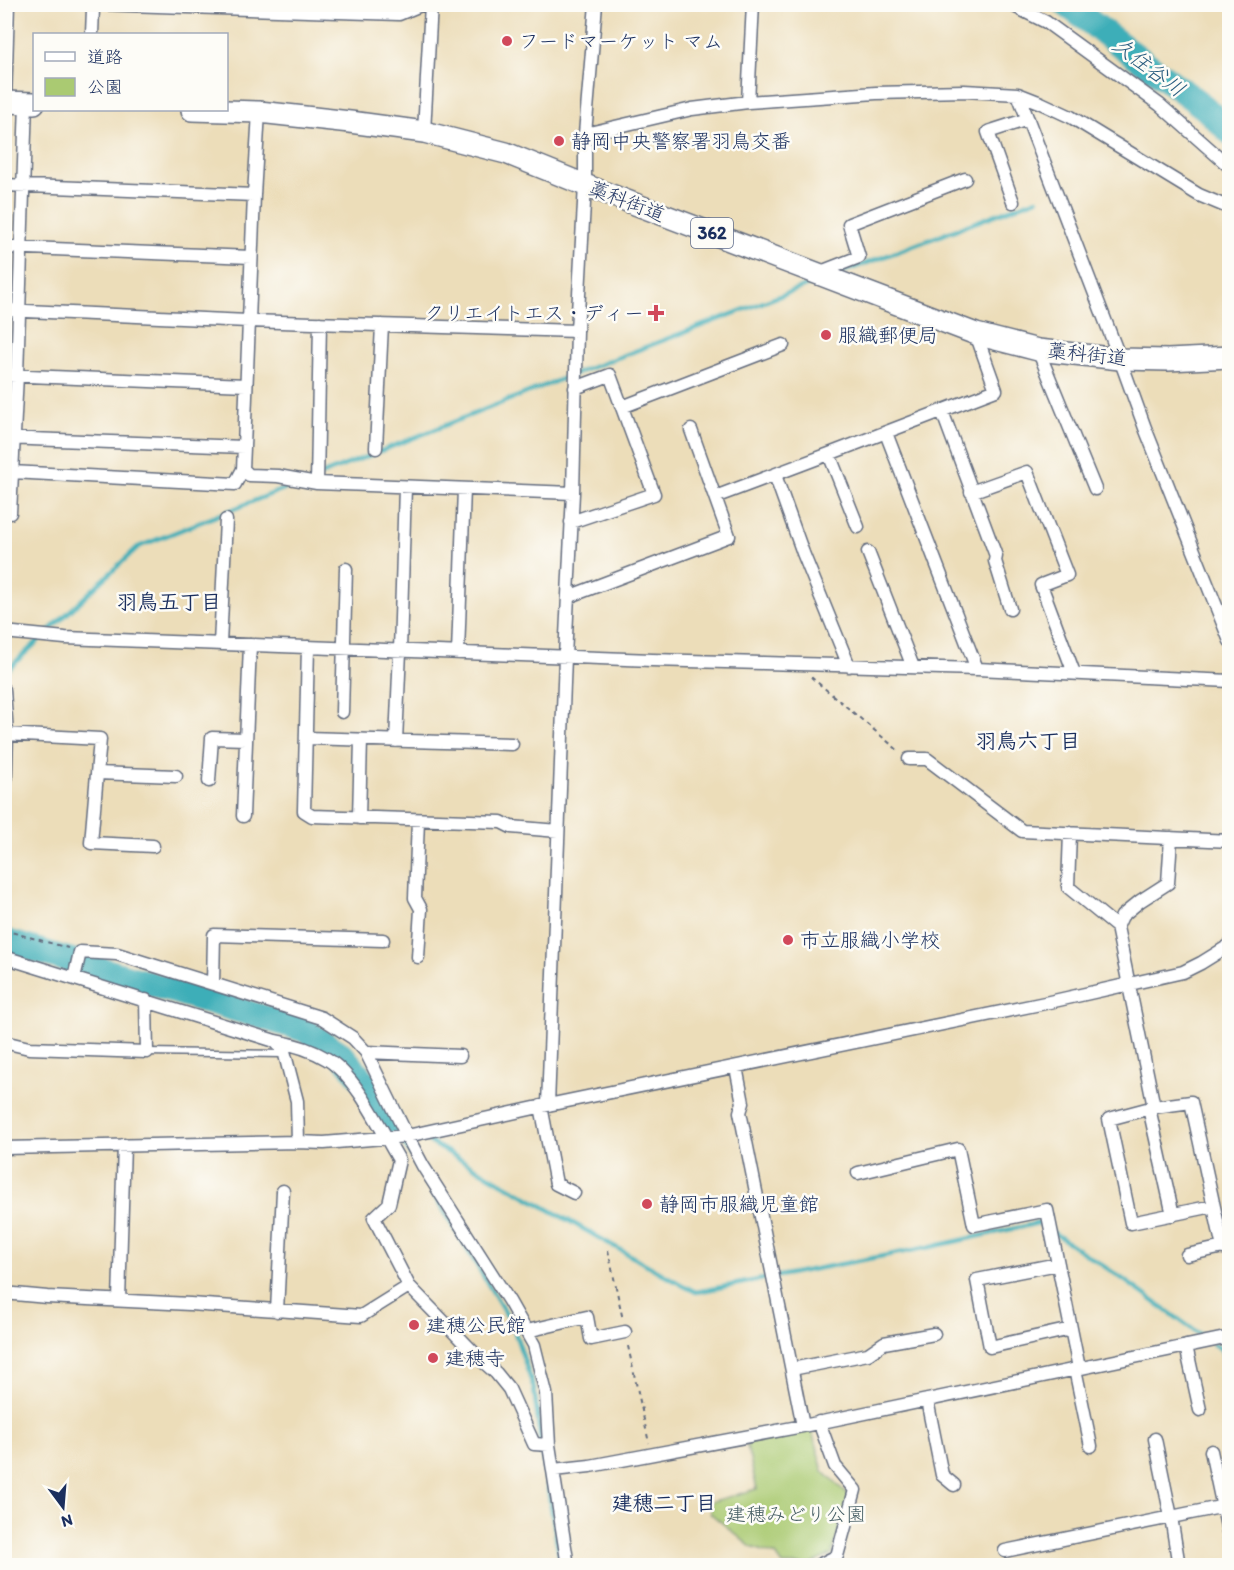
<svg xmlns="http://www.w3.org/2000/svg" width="1234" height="1570" viewBox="0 0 1234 1570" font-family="Itim,'Klee One',sans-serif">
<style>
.green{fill:#aaca72;stroke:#627c68;stroke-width:1.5}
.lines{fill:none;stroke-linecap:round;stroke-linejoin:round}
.stream{stroke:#3eaeb8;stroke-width:4.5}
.river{stroke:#3eaeb8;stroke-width:26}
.lane-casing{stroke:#646c7e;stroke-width:9}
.street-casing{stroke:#646c7e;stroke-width:15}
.highway-casing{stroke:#646c7e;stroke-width:24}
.path{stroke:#646c7e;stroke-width:2;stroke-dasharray:4.5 4.5;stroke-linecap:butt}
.lane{stroke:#fff;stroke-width:6}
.street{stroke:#fff;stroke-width:12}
.highway{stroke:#fff;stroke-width:21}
.poi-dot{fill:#d1495b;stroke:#fdfcf7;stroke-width:2}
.labels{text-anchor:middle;stroke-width:5;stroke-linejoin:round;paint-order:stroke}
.shield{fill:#fdfcf7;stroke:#5f6c8c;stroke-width:1.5}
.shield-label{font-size:18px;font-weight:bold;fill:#1b2f5e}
.poi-label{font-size:20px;fill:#1b2f5e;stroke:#fdfcf7;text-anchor:start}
.street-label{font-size:20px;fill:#1b2f5e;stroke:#fdfcf7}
.park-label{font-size:20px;fill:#465e64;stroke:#fdfcf7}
.water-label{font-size:21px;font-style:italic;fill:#275b7e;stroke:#fdfcf7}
.neighbourhood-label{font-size:21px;font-weight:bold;fill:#1b2f5e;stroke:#fdfcf7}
</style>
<rect width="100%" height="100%" fill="#fdfcf7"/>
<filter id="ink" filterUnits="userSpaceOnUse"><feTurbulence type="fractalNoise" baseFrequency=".0167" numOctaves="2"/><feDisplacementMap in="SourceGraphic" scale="12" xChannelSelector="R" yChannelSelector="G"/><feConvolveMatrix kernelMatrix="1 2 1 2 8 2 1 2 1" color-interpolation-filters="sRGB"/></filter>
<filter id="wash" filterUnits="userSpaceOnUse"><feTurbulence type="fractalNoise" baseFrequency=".008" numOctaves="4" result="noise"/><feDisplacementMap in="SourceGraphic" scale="24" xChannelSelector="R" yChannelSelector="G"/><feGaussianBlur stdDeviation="1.35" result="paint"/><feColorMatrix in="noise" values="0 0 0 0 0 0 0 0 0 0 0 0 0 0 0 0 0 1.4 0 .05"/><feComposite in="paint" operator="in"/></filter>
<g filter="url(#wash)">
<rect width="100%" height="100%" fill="#ecddb9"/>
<!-- green -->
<path class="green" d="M 811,1428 L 823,1471 L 849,1496 L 832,1554 L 809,1565 L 783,1565 L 776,1555 L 751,1547 L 710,1513 L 710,1502 L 757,1489 L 746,1442 Z"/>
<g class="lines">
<!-- stream -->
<path class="stream" d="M 838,274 L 1037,199
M 318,476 L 559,380 L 819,281
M 4,673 L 138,547 L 299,483
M 390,1121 L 411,1155
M 421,1137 L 684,1286 L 696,1292 L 935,1246 L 1039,1223 L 1120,1277 L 1206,1339
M 434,1194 L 512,1324 L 534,1389 L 542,1453 L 561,1566
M 1213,1344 L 1222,1350 L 1230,1387"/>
<!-- river -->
<path class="river" d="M 1066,4 L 1204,107 L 1230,132
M 4,941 L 303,1029 L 341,1054 L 366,1083 L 390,1121"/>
</g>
</g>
<g filter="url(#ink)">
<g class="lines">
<!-- lane casing -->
<g class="lane-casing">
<path id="lane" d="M 147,1052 L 284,1054"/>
</g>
<!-- street casing -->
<g class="street-casing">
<path id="street" d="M 97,4 L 399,14 L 423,4
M 1010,4 L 1046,22 L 1160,105 L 1230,167
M 92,34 L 93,9 L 97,5
M 1018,94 L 1120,359 L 1145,428 L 1230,641
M 5,102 L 8,4
M 748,102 L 753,4
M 424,132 L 431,4
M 585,134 L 692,109 L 748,102 L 876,93 L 964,91 L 1018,94 L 1041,103 L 1071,117 L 1199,195 L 1230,208
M 4,185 L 254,195 L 244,447 L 4,438
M 254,195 L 259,112
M 1013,202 L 988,132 L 1028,119
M 4,247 L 251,257
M 818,273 L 859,257 L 849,224 L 965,179
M 4,310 L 248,321 L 577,331
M 1038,350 L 1095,489
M 4,375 L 246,385
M 622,407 L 783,345
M 942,411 L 996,556 L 995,561 L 1010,609
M 691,430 L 715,497
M 886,433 L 977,669
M 244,447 L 243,469 L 249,475 L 278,476 L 317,483 L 573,493
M 376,448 L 382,325
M 829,454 L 858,527
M 12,472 L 235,484 L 243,469
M 775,475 L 803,553 L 849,666
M 317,483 L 320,323
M 971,492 L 1027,472 L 1067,575 L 1041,585 L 1074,673
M 4,512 L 10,513 L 17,375 L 26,102
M 571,522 L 654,494 L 610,375 L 575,388
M 868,552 L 913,667
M 568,597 L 729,536 L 715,497 L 829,454 L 996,390 L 976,334
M 4,632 L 65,638 L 652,660 L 977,669 L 1230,681
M 220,644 L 226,520
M 308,647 L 304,811 L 312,816 L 501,822 L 511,827 L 558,831
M 458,653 L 464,489
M 4,690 L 7,734 L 5,805
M 342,712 L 346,569
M 4,734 L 100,739 L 91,843 L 153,846
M 306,738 L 512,744
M 396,741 L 400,651 L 405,487
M 909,759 L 927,759 L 1022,831 L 1230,841
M 97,773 L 176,776
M 209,781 L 212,738 L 246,739
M 243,816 L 250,645
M 359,818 L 361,740
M 418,820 L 415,898 L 421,909 L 418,957
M 1070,833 L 1068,887 L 1117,927 L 1154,1107
M 1117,927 L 1122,916 L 1140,901 L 1168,883 L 1171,838
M 4,957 L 275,1041 L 284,1051 L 297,1101 L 298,1142
M 74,978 L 80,952 L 117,954 L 322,1018 L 353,1038 L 366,1052 L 407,1136 L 423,1166 L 509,1301 L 534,1345 L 546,1393 L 549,1445 L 568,1566
M 213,984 L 214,935 L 383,940
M 275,1041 C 292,1044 312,1050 327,1059 C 357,1077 381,1130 399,1160 L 389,1204 L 374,1218 L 409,1286
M 4,1042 L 29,1048 L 147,1052 L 146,1000
M 366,1052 L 460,1056
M 736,1067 L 743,1103 L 740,1112 L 803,1426
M 548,1105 L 565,657 L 573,493 L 577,331 L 585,185 L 585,134 L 596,4
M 541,1106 L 556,1184 L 574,1193
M 1149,1108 L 1173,1215
M 4,1148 L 298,1142 L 324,1143 L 407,1136 L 548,1105 L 1045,1003 L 1183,972 L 1201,963 L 1230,945
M 858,1173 L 958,1149 L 974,1225 L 1047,1210 L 1079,1368
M 1213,1206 L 1131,1223 L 1109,1119 L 1154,1107 L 1191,1102 L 1223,1248
M 1187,1255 L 1228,1246
M 1058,1264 L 977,1280 L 990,1347 L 1071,1329
M 4,1293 L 47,1297 L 190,1304 L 361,1316 L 409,1286 L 479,1358 L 496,1373 L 509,1389 L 534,1444 L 549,1445
M 119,1300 L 124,1145
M 277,1311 L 283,1191
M 527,1331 L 587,1317 L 591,1339 L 625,1332
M 1186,1346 L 1200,1410
M 792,1369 L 868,1354 L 884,1343 L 934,1334
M 1075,1369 L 1091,1446
M 927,1400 L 942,1475 L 954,1485
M 1155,1439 L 1171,1517 L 1179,1566
M 1211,1451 L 1230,1541
M 553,1470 L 590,1466 L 803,1426 L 1230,1337
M 1005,1551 L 1230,1505
M 817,1566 L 837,1556 L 855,1490 L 835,1466 L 819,1422"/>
</g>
<!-- highway casing -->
<g class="highway-casing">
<path id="highway" d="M 4,102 L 34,103
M 192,110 L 259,112 L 350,122 L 424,132 L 506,153 L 585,185 L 976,334 L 1038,350 L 1120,359 L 1168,360 L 1230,357"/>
</g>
<!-- path -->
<path class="path" d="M 811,677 L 899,751
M 4,930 L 68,948
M 608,1250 L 623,1320
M 628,1346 L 649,1443"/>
<!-- lane -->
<use href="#lane" class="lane"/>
<!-- street -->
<use href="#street" class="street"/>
<!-- highway -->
<use href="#highway" class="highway"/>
</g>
</g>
<!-- markers -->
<g class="poi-dot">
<circle cx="507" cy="41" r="6"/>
<circle cx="559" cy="141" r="6"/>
<path d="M653 304h6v6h6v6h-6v6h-6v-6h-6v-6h6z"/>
<circle cx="826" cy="335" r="6"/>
<circle cx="788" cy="940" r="6"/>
<circle cx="647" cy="1204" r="6"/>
<circle cx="414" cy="1325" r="6"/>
<circle cx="433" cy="1358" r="6"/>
</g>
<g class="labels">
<!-- shield labels -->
<rect class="shield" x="691" y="218" width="42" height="30" rx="4.5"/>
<g class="shield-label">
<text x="712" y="239">362</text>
</g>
<!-- poi labels -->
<g class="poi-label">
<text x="519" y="48">フードマーケット マム</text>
<text x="571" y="148">静岡中央警察署羽鳥交番</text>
<text x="644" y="320" text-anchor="end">クリエイトエス・ディー</text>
<text x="838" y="342">服織郵便局</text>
<text x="800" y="947">市立服織小学校</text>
<text x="659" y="1211">静岡市服織児童館</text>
<text x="426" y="1332">建穂公民館</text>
<text x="445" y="1365">建穂寺</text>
</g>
<!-- street labels -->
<g class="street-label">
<text transform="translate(627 201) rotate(21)" y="7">藁科街道</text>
<text transform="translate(1087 354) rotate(6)" y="7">藁科街道</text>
</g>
<!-- park labels -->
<g class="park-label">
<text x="796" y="1521">建穂みどり公園</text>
</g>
<!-- water labels -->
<g class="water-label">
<text transform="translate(1149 67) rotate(37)" y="7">久住谷川</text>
</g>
<!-- neighbourhood labels -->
<g class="neighbourhood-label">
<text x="169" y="609">羽鳥五丁目</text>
<text x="1028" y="748">羽鳥六丁目</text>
<text x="664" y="1510">建穂二丁目</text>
</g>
</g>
<!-- margin -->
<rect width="1234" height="1570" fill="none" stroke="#fdfcf7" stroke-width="24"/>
<!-- legend -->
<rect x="33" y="33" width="195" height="78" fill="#fdfcf7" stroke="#a3aaba" stroke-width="1.5"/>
<rect x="45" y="52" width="30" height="9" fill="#ffffff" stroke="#a3aaba" stroke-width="1.5"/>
<text x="87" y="63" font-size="18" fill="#1b2f5e">道路</text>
<rect x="45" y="78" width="30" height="18" fill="#aaca72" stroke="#a3aaba" stroke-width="1.5"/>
<text x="87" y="93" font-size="18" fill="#1b2f5e">公園</text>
<!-- north arrow -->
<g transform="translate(63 1507) rotate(164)" stroke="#fdfcf7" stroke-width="4.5" paint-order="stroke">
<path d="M0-4.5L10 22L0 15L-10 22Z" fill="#1b2f5e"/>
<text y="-9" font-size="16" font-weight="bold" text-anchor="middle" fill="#1b2f5e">N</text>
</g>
</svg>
